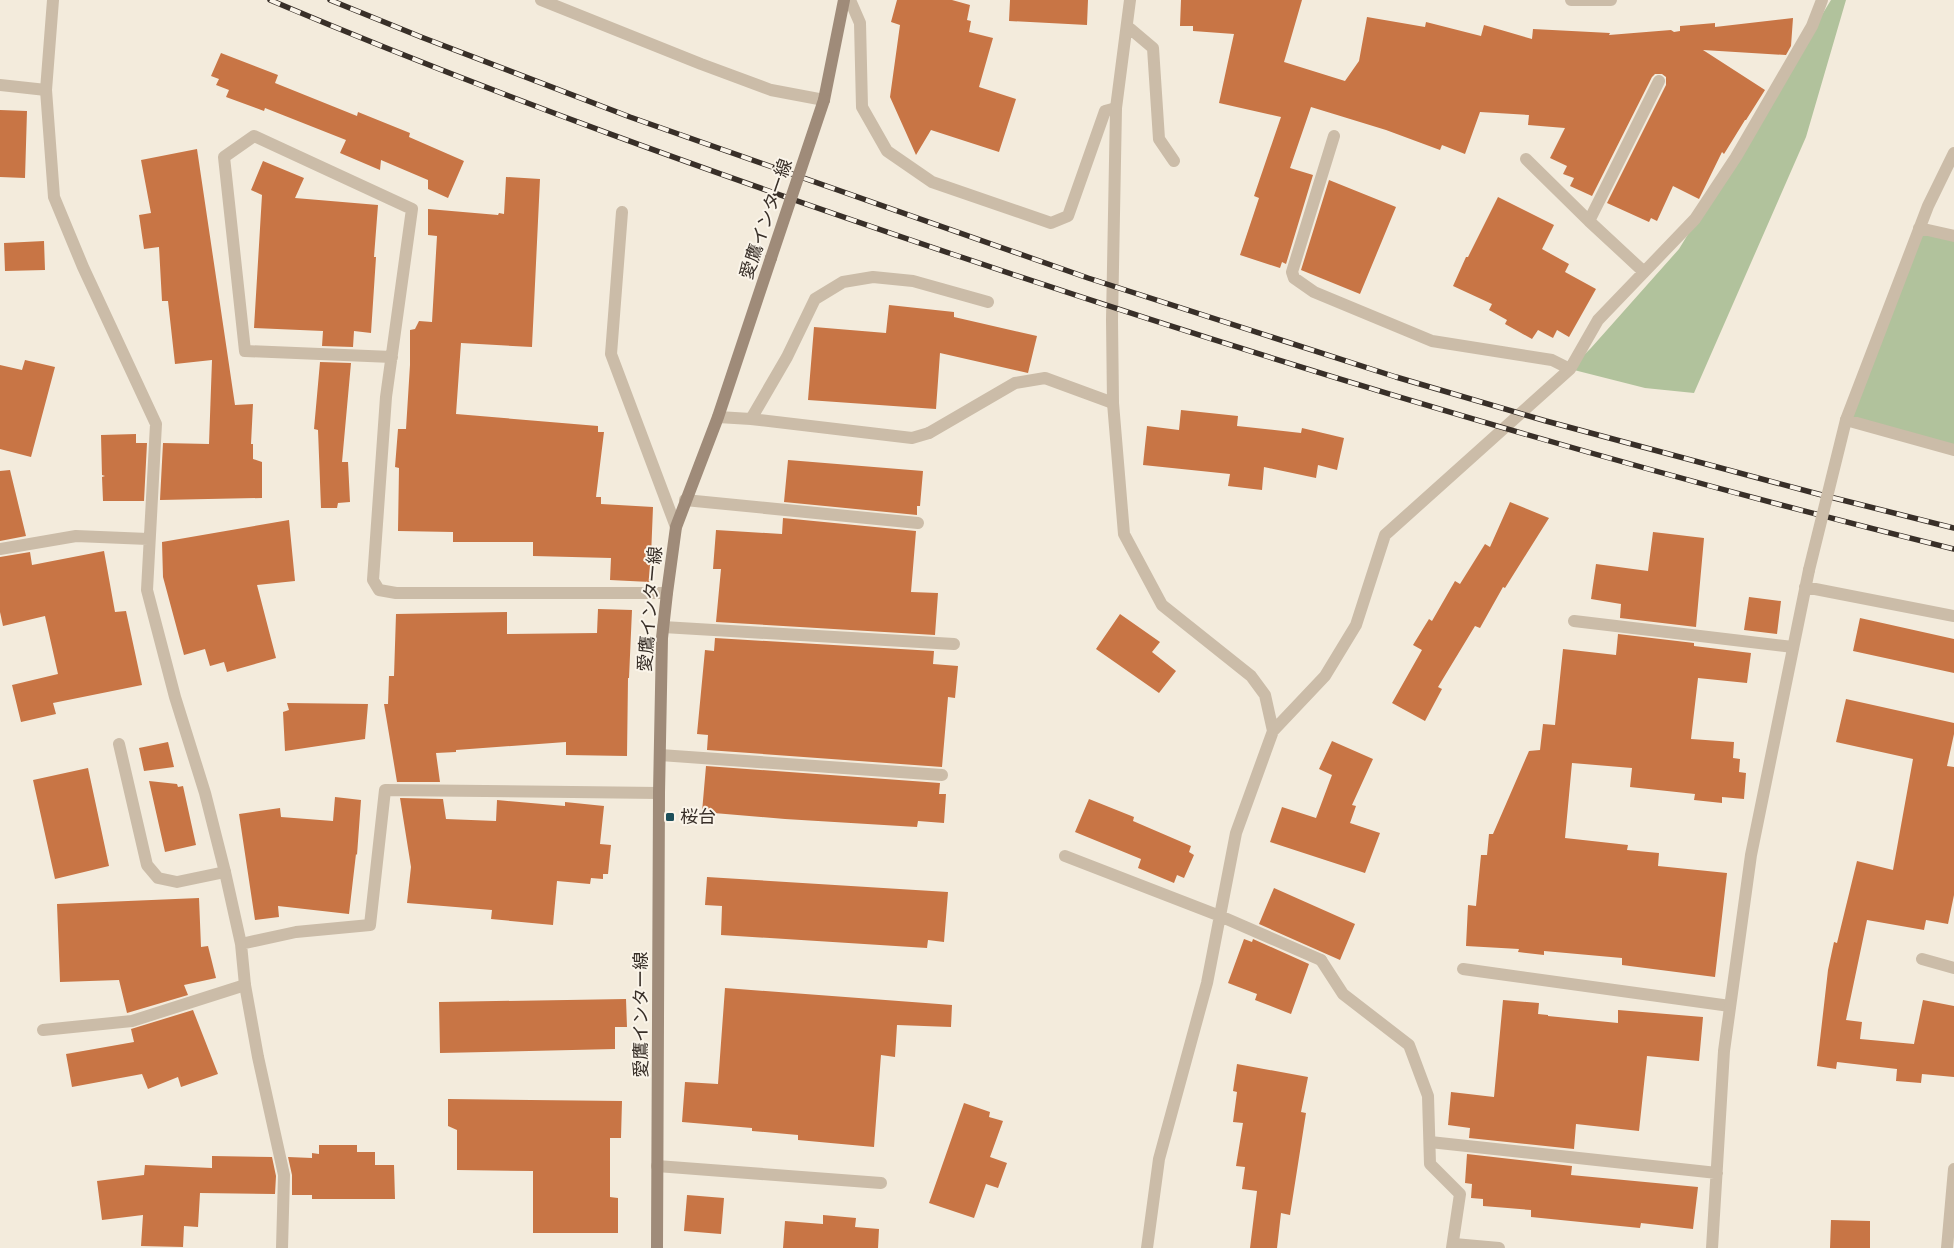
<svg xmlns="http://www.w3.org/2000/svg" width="1954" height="1248" viewBox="0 0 1954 1248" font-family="'Asap Condensed','Noto Sans JP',sans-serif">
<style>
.green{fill:#b1c29c}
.building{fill:#c87545}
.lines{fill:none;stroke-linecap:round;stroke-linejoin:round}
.lane{stroke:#cbbca8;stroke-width:12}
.street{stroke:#cbbca8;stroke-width:12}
.secondary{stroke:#9f8b79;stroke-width:12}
.rail-casing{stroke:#382f28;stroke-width:5.5}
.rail{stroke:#faf4e9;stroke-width:4;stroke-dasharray:11;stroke-linecap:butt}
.street-bridge{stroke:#cbbca8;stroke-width:12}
.secondary-bridge{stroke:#9f8b79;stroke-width:12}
.poi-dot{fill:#1d4f5a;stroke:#faf4e9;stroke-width:2}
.labels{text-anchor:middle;stroke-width:4;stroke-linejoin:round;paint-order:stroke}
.street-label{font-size:18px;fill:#382f28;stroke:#faf4e9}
.poi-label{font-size:18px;fill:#382f28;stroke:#faf4e9;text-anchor:start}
</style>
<rect width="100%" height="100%" fill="#f3ebdc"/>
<!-- green -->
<path class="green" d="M 1831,0 L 1846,0 L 1806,137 L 1694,393 L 1645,388 L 1570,369 L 1591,348 L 1679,249 Z
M 1919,228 L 1954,238 L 1954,453 L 1846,420 Z"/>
<!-- building -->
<path class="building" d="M 897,0 L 952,0 L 970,5 L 967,20 L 971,21 L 969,32 L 993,38 L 979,87 L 1016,99 L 999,152 L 931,130 L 916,155 L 890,97 L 900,25 L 891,22 Z
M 1010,0 L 1088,0 L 1087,25 L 1009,21 Z
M 1181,0 L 1302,0 L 1284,62 L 1345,81 L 1359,61 L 1367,17 L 1425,27 L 1426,22 L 1481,36 L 1484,25 L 1532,39 L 1533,29 L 1610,33 L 1609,35 L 1671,30 L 1674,32 L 1680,31 L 1680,26 L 1715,23 L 1715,27 L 1793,18 L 1791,46 L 1786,55 L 1703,50 L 1765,90 L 1746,120 L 1745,120 L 1724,154 L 1722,152 L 1699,199 L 1673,186 L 1657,221 L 1651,218 L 1649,222 L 1607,203 L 1666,85 L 1666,77 L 1662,74 L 1655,74 L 1652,77 L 1592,196 L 1570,186 L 1574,178 L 1563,174 L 1567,166 L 1550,158 L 1565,128 L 1528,125 L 1529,115 L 1480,112 L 1465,154 L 1442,145 L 1440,150 L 1386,130 L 1311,107 L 1290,168 L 1313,175 L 1286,264 L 1282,262 L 1280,268 L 1240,255 L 1259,198 L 1254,196 L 1281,117 L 1219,103 L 1234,34 L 1193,31 L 1193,26 L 1180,26 Z
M 221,53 L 278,75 L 275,83 L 357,116 L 358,112 L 410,133 L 409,137 L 464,161 L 448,198 L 428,189 L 428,180 L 381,160 L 380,170 L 340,153 L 346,140 L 265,108 L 264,111 L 226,97 L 229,90 L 216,85 L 219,79 L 211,76 Z
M 0,110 L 27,111 L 25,178 L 0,177 Z
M 197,149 L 235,405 L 253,404 L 251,444 L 253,444 L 253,459 L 262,462 L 262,498 L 160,500 L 163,443 L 209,444 L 212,360 L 175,364 L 168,301 L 162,301 L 159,247 L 144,249 L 139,215 L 151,213 L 141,160 Z
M 263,161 L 304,178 L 295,198 L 378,205 L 374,257 L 376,257 L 371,333 L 354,331 L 353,347 L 322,346 L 323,331 L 254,328 L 262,195 L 251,190 Z
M 506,177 L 540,179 L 532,347 L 461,343 L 456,414 L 598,426 L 598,432 L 604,432 L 596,497 L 601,497 L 601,504 L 653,507 L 650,582 L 610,580 L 611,558 L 533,556 L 533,542 L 453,542 L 453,532 L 398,531 L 399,468 L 395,467 L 398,429 L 406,429 L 410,365 L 410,330 L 415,329 L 419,321 L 432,322 L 437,236 L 428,235 L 428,209 L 498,215 L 499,213 L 504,214 Z
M 1329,180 L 1396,207 L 1360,294 L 1301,270 Z
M 1498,197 L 1554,225 L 1542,249 L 1569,264 L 1565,272 L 1596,289 L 1569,337 L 1557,330 L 1553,338 L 1538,330 L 1532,339 L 1505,324 L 1507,320 L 1489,310 L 1492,304 L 1453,286 L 1466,257 L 1468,257 Z
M 44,241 L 45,270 L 5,271 L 4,243 Z
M 889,305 L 954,312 L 954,317 L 1037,336 L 1028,373 L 940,353 L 936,409 L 808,400 L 814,327 L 886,333 Z
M 25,360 L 55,367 L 31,457 L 0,449 L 0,365 L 22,370 Z
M 320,362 L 351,363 L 342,462 L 348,462 L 350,502 L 338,503 L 337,508 L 321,508 L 318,430 L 314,429 Z
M 1181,410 L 1238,416 L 1237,426 L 1301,433 L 1302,428 L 1344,438 L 1337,470 L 1318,465 L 1316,478 L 1264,467 L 1262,490 L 1228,486 L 1230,474 L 1143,465 L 1147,426 L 1179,430 Z
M 136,434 L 136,443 L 147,443 L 144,501 L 103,501 L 102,477 L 105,476 L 102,475 L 101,435 Z
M 788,460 L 923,471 L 920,506 L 917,506 L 917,515 L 784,502 Z
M 10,470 L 26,536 L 0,541 L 0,471 Z
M 1510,502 L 1549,518 L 1505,588 L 1503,587 L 1480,628 L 1475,626 L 1438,687 L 1442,689 L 1425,721 L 1392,703 L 1422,650 L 1413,645 L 1429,619 L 1432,621 L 1455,581 L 1460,584 L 1485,544 L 1490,547 Z
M 783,518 L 916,531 L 911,592 L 938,593 L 935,635 L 716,622 L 721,569 L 713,569 L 716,530 L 782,534 Z
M 289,520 L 295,581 L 257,585 L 276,658 L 227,672 L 224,662 L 210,666 L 205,649 L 184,655 L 163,577 L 162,542 Z
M 1653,532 L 1704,538 L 1696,627 L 1620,618 L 1621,604 L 1591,599 L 1596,564 L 1648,571 Z
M 104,551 L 115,612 L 126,611 L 142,685 L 53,703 L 56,714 L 21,722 L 12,685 L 58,674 L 45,616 L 3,626 L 0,612 L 0,557 L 30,552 L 32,565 Z
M 1749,597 L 1781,601 L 1777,634 L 1744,630 Z
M 598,609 L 632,610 L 629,678 L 628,678 L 627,756 L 566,755 L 566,742 L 456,750 L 456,752 L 436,753 L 440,782 L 397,782 L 384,704 L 388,704 L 389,676 L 394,676 L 396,614 L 507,612 L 507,634 L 597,633 Z
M 1120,614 L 1160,642 L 1152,652 L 1176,671 L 1159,693 L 1096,649 Z
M 1860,618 L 1954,639 L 1954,673 L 1853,651 Z
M 1618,634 L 1694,643 L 1694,646 L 1751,653 L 1747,683 L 1698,678 L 1691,739 L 1734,742 L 1733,758 L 1740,759 L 1739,772 L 1746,773 L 1744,799 L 1722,797 L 1722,803 L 1694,800 L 1695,794 L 1630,787 L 1632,768 L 1572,763 L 1565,838 L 1628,845 L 1627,850 L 1659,853 L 1658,866 L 1727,873 L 1715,977 L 1622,965 L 1622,958 L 1544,951 L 1544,955 L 1518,952 L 1519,949 L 1466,946 L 1468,905 L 1476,906 L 1481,855 L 1487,855 L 1489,834 L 1493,834 L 1529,751 L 1540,750 L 1543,724 L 1555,725 L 1563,649 L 1616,655 Z
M 715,638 L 934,651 L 933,664 L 958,666 L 955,698 L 948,697 L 942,767 L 707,750 L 708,735 L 697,734 L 705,650 L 714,651 Z
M 1846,699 L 1954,723 L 1954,734 L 1947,766 L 1954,767 L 1954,895 L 1948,924 L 1926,920 L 1924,930 L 1867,920 L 1846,1020 L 1862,1022 L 1860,1039 L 1914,1044 L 1923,1000 L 1954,1006 L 1954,1077 L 1922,1074 L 1921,1083 L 1896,1081 L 1897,1069 L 1837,1062 L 1836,1069 L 1817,1066 L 1828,970 L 1834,942 L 1837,943 L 1857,861 L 1893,870 L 1913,759 L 1836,742 Z
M 287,703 L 368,704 L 365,739 L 285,751 L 283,712 L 289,710 Z
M 1332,741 L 1373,759 L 1352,805 L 1356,806 L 1350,823 L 1380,833 L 1365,873 L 1270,842 L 1282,807 L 1316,818 L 1332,775 L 1319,769 Z
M 168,742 L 174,767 L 144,771 L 139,748 Z
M 706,766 L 940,783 L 939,794 L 946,794 L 944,823 L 918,821 L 917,827 L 785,819 L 702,812 Z
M 88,768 L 109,866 L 55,879 L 33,780 Z
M 149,781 L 177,784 L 178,787 L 183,786 L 196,845 L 165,852 Z
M 335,797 L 361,800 L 357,855 L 356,854 L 349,914 L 278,906 L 279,917 L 255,920 L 239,814 L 280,808 L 281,817 L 333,821 Z
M 400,798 L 443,799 L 446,819 L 496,821 L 497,800 L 565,806 L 565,802 L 604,806 L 600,844 L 611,845 L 608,874 L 603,874 L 603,879 L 591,878 L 590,884 L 557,881 L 553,925 L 491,919 L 492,910 L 407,903 L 411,867 Z
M 1089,799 L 1134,817 L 1133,821 L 1191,846 L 1189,852 L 1194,855 L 1184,878 L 1177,875 L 1174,883 L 1138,868 L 1141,859 L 1075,832 Z
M 707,877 L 948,892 L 944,942 L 928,940 L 927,948 L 721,935 L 722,906 L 705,905 Z
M 1274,888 L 1355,924 L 1340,960 L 1259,924 Z
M 199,898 L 201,947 L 208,946 L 216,978 L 184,985 L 188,995 L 127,1013 L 119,980 L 60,982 L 57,904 Z
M 1244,939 L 1252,942 L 1253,939 L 1309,964 L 1291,1014 L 1255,1000 L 1257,994 L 1228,983 Z
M 725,988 L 952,1005 L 951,1027 L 897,1025 L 895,1057 L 881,1055 L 874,1147 L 798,1140 L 798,1135 L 752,1131 L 752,1128 L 682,1122 L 685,1082 L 718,1084 Z
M 626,999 L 627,1027 L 615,1027 L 615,1049 L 440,1053 L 439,1002 Z
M 1503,1000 L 1539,1003 L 1538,1014 L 1548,1015 L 1548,1016 L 1618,1023 L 1618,1010 L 1703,1017 L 1699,1061 L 1647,1056 L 1639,1131 L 1576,1124 L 1574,1149 L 1469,1138 L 1470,1128 L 1448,1125 L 1451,1092 L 1494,1097 Z
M 193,1010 L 218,1074 L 181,1087 L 178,1077 L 148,1089 L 142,1074 L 72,1087 L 66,1054 L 134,1042 L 131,1029 Z
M 1237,1064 L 1308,1077 L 1301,1112 L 1306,1113 L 1290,1215 L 1281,1213 L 1277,1248 L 1250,1248 L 1257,1191 L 1242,1189 L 1245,1167 L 1236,1166 L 1243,1123 L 1233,1122 L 1237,1092 L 1233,1091 Z
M 448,1099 L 622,1101 L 621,1138 L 610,1138 L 610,1197 L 618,1198 L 618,1233 L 533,1233 L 533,1171 L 457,1170 L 457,1130 L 448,1126 Z
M 964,1103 L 990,1112 L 989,1117 L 1003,1121 L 990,1157 L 1007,1163 L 998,1188 L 986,1184 L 974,1218 L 929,1203 Z
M 319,1145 L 357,1145 L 357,1152 L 375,1152 L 375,1165 L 394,1165 L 395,1199 L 312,1199 L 312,1195 L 292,1195 L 292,1175 L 288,1157 L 312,1158 L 312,1153 L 319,1154 Z
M 1467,1154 L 1572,1166 L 1571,1175 L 1698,1187 L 1693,1229 L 1641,1223 L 1640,1228 L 1531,1217 L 1531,1210 L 1483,1206 L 1483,1199 L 1471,1198 L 1472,1184 L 1465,1183 Z
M 212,1156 L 272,1157 L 276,1176 L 275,1194 L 200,1193 L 198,1227 L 184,1226 L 183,1247 L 141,1246 L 143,1215 L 102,1220 L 97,1181 L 144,1175 L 145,1165 L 212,1168 Z
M 687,1195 L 724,1198 L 721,1234 L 684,1231 Z
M 823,1215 L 856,1218 L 855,1227 L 879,1229 L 878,1248 L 783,1248 L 785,1221 L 823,1224 Z
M 1831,1220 L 1870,1221 L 1870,1248 L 1830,1248 Z"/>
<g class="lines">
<!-- lane -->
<path class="lane" d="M 850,0 L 860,23 L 862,107 L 887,151 L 932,182 L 1051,223 L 1068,216 L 1105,111 L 1116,108
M 0,85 L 46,90
M 929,433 L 1015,383 L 1045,378 L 1113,403
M 1574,621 L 1793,647
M 119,744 L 147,865 L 158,878 L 177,882 L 225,872
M 1321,960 L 1343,994 L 1409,1045 L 1428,1096 L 1430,1164 L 1460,1194 L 1452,1248
M 1463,969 L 1730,1006
M 43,1030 L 132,1021 L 245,985"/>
<!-- street -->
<path class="street" d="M 53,0 L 46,90 L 54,197 L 83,267 L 156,424 L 147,590 L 175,697 L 205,793 L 225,872 L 241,944 L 245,985 L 258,1057 L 284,1175 L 282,1248
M 541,0 L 701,64 L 771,90 L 824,100
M 1130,0 L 1116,108 L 1112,320 L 1113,403 L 1124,534 L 1162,605 L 1251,676 L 1265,695 L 1273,731 L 1236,833 L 1207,983 L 1159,1159 L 1147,1248
M 1571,0 L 1611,0
M 1127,26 L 1153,48 L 1159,139 L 1174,161
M 1334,136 L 1292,272 L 1294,278 L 1314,292 L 1432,341 L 1552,360 L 1570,369
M 1954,153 L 1928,206 L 1846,420 L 1954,450
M 1526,159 L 1589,221
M 622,212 L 611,354 L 676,527
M 1919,228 L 1954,236
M 1644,272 L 1589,221 L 1659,81
M 392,357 L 245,351 L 224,157 L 254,136 L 412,209 L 386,397 L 373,580 L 379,590 L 396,593 L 667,593
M 718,417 L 751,419 L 787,357 L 815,299 L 843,282 L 873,277 L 913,281 L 988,302
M 751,419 L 912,438 L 929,433
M 685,500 L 918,523
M 0,549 L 76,536 L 148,539
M 1805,587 L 1954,616
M 663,627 L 954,644
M 1273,731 L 1325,676 L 1356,625 L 1385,535 L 1570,369 L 1598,320 L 1695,219 L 1736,157 L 1812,26 L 1822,0
M 660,755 L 942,775
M 1065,856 L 1220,916 L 1321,960
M 241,944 L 296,932 L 370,925 L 385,790 L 659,793
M 1922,959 L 1954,968
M 1430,1142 L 1717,1173
M 657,1166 L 881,1183
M 1454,1244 L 1499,1248
M 1712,1248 L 1724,1051 L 1751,855 L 1809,570
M 1947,1248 L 1954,1169"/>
<!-- secondary -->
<path class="secondary" d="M 824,100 L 844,0
M 657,1248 L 659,793 L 662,638 L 667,593 L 676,527 L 718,417 L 771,258"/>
<!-- rail casing -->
<g class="rail-casing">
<path id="rail" d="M 270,0 C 494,95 724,177 955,255 C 1284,366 1616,466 1954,549
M 330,0 L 421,37 L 630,117 L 1088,278 L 1396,377 L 1546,421 L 1818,494 L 1954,528"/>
</g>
<!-- rail -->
<use href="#rail" class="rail"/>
<!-- street-bridge -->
<path class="street-bridge" d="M 1809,570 L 1846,420"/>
<!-- secondary-bridge -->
<path class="secondary-bridge" d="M 771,258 L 824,100"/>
</g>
<!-- markers -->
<rect class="poi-dot" x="665" y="812" width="10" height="10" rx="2.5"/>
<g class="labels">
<!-- street labels -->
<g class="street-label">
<text transform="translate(766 219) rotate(-71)" y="6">愛鷹インター線</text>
<text transform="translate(650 609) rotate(-85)" y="6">愛鷹インター線</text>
<text transform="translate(641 1015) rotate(-90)" y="6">愛鷹インター線</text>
</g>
<!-- poi labels -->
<g class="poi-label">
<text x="680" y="823">桜台</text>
</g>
</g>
</svg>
